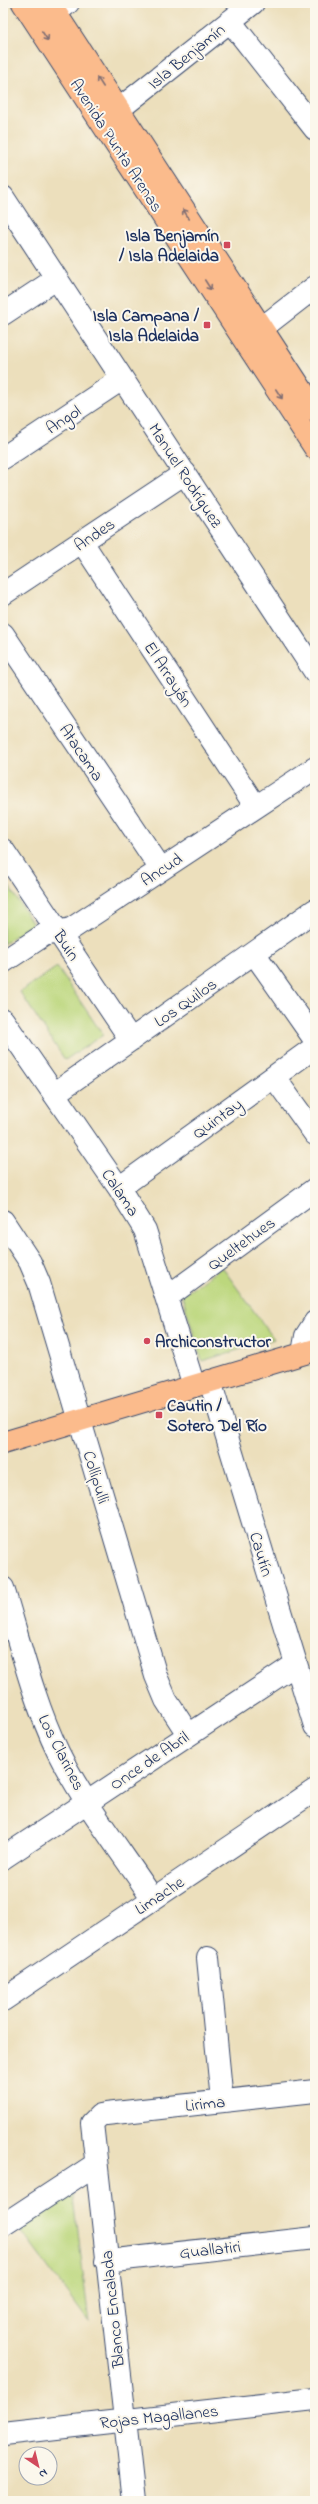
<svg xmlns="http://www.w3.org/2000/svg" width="318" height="2504" viewBox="0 0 318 2504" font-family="'Indie Flower',sans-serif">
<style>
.green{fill:#bcd77d;stroke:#6c836e}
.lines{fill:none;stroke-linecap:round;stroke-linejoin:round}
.minor-casing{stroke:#3a496c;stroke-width:24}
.major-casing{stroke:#3a496c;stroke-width:24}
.minor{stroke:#fff;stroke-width:22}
.major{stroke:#fbbb8c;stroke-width:22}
.oneway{stroke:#806e73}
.poi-dot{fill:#d1495b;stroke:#fbf7ec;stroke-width:1.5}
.labels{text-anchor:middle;stroke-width:4;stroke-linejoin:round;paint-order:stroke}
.street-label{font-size:17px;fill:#1b2f5e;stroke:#fbf7ec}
.poi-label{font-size:17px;font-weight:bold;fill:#1b2f5e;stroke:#fbf7ec;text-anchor:end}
</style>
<rect width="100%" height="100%" fill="#fbf7ec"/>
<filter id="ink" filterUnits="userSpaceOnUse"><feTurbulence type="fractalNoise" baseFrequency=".025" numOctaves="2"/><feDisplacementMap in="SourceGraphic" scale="8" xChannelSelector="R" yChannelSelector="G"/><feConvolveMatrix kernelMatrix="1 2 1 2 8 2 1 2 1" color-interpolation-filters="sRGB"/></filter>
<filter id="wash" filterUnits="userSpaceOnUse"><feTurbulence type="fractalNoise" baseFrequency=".012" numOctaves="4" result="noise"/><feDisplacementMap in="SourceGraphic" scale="16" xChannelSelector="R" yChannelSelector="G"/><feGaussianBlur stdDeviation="0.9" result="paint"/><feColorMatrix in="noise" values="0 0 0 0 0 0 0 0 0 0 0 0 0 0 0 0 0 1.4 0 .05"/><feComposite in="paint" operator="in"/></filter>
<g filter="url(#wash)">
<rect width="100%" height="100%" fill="#ecdfbc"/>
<!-- green -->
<path class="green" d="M 3,877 L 33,924 L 3,944 Z
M 57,967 L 103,1035 L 65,1060 L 20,992 Z
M 222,1267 L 274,1339 L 202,1361 L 182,1296 Z
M 72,2182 L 89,2322 L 12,2219 Z"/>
</g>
<g filter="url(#ink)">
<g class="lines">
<!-- minor casing -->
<g class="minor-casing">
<path id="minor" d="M 55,13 L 68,3
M 230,21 L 315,129
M 118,110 L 253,3
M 3,197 L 315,672
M 3,314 L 56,279
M 262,328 L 315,287
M 3,458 L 122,379
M 82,542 L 256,807
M 3,594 L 185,473
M 3,634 L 161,869
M 3,850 L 131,1040
M 254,953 L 315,1040
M 3,962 L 44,935 L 71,929 L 315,768
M 3,1020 L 119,1188 L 145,1230 L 194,1386
M 274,1077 L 315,1134
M 54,1094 L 315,910
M 119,1188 L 315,1047
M 3,1221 L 30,1262 L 39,1283 L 156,1676 L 166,1700 L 188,1734
M 167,1297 L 315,1189
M 303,1353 L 306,1336 L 315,1322
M 210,1381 L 315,1726
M 3,1588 C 20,1643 33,1700 58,1752 C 84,1804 121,1851 153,1899
M 3,1858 L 296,1664
M 208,1958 L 222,2101
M 3,2000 L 315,1790
M 3,2225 L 96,2164
M 106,2261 L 315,2238
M 3,2434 L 315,2399
M 134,2501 L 92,2123 L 100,2115 L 106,2114 L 315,2091"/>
</g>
<!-- major casing -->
<g class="major-casing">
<path id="major" d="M 23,3 L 315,448
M 49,3 L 315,410
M 3,1443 L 315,1350"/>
</g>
<!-- minor -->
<use href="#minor" class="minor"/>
<!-- major -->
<use href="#major" class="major"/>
</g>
<!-- one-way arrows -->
<defs><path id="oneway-shaft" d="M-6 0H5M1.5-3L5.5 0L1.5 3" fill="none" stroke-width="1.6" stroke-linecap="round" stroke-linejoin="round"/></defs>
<g class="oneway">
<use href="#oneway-shaft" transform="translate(45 36) rotate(57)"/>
<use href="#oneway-shaft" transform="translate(100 82) rotate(-123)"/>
<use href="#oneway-shaft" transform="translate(186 214) rotate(-123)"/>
<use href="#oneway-shaft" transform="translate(208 285) rotate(57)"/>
<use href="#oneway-shaft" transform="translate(279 394) rotate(57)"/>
</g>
</g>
<!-- markers -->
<g class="poi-dot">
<rect x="223" y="241" width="8" height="8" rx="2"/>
<rect x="203" y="321" width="8" height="8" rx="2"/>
<circle cx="147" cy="1341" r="4"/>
<rect x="155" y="1411" width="8" height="8" rx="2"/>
</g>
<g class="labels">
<!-- street labels -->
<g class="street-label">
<text transform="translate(186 56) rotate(-39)" y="6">Isla Benjamín</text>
<text transform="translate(117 145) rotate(57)" y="6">Avenida Punta Arenas</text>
<text transform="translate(63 419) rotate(-33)" y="6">Angol</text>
<text transform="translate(186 475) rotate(57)" y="6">Manuel Rodríguez</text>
<text transform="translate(94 534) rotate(-34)" y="6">Andes</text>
<text transform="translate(169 674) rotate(57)" y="6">El Arrayán</text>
<text transform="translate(82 752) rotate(56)" y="6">Atacama</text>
<text transform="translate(161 869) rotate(-33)" y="6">Ancud</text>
<text transform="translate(67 945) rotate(56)" y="6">Buin</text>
<text transform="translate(185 1002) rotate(-35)" y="6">Los Quilos</text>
<text transform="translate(217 1118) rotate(-36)" y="6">Quintay</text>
<text transform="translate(121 1192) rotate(56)" y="6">Calama</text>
<text transform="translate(241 1243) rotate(-36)" y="6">Queltehues</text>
<text transform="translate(97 1477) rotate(73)" y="6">Collipulli</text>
<text transform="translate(262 1554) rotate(73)" y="6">Cautín</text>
<text transform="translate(62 1752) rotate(63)" y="6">Los Clarines</text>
<text transform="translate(149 1760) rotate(-34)" y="6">Once de Abril</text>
<text transform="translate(159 1895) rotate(-34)" y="6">Limache</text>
<text transform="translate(205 2103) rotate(-6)" y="6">Lirima</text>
<text transform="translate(210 2249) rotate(-6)" y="6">Guallatiri</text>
<text transform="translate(112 2309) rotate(-96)" y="6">Blanco Encalada</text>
<text transform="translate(159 2416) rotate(-6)" y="6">Rojas Magallanes</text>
</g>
<!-- poi labels -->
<g class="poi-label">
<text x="219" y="241">Isla Benjamín<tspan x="219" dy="20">/ Isla Adelaida</tspan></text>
<text x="199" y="321">Isla Campana /<tspan x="199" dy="20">Isla Adelaida</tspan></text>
<text x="155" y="1347" text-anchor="start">Archiconstructor</text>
<text x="167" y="1411" text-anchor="start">Cautin /<tspan x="167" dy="20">Sotero Del Río</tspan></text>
</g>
</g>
<!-- margin -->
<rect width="318" height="2504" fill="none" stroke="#fbf7ec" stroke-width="16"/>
<!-- north arrow -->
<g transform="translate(38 2466) rotate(145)"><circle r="19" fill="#fbf7ec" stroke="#a1a7b3"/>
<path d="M0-3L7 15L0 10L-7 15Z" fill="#d1495b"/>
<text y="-6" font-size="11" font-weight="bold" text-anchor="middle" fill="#1b2f5e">N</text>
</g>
</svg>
